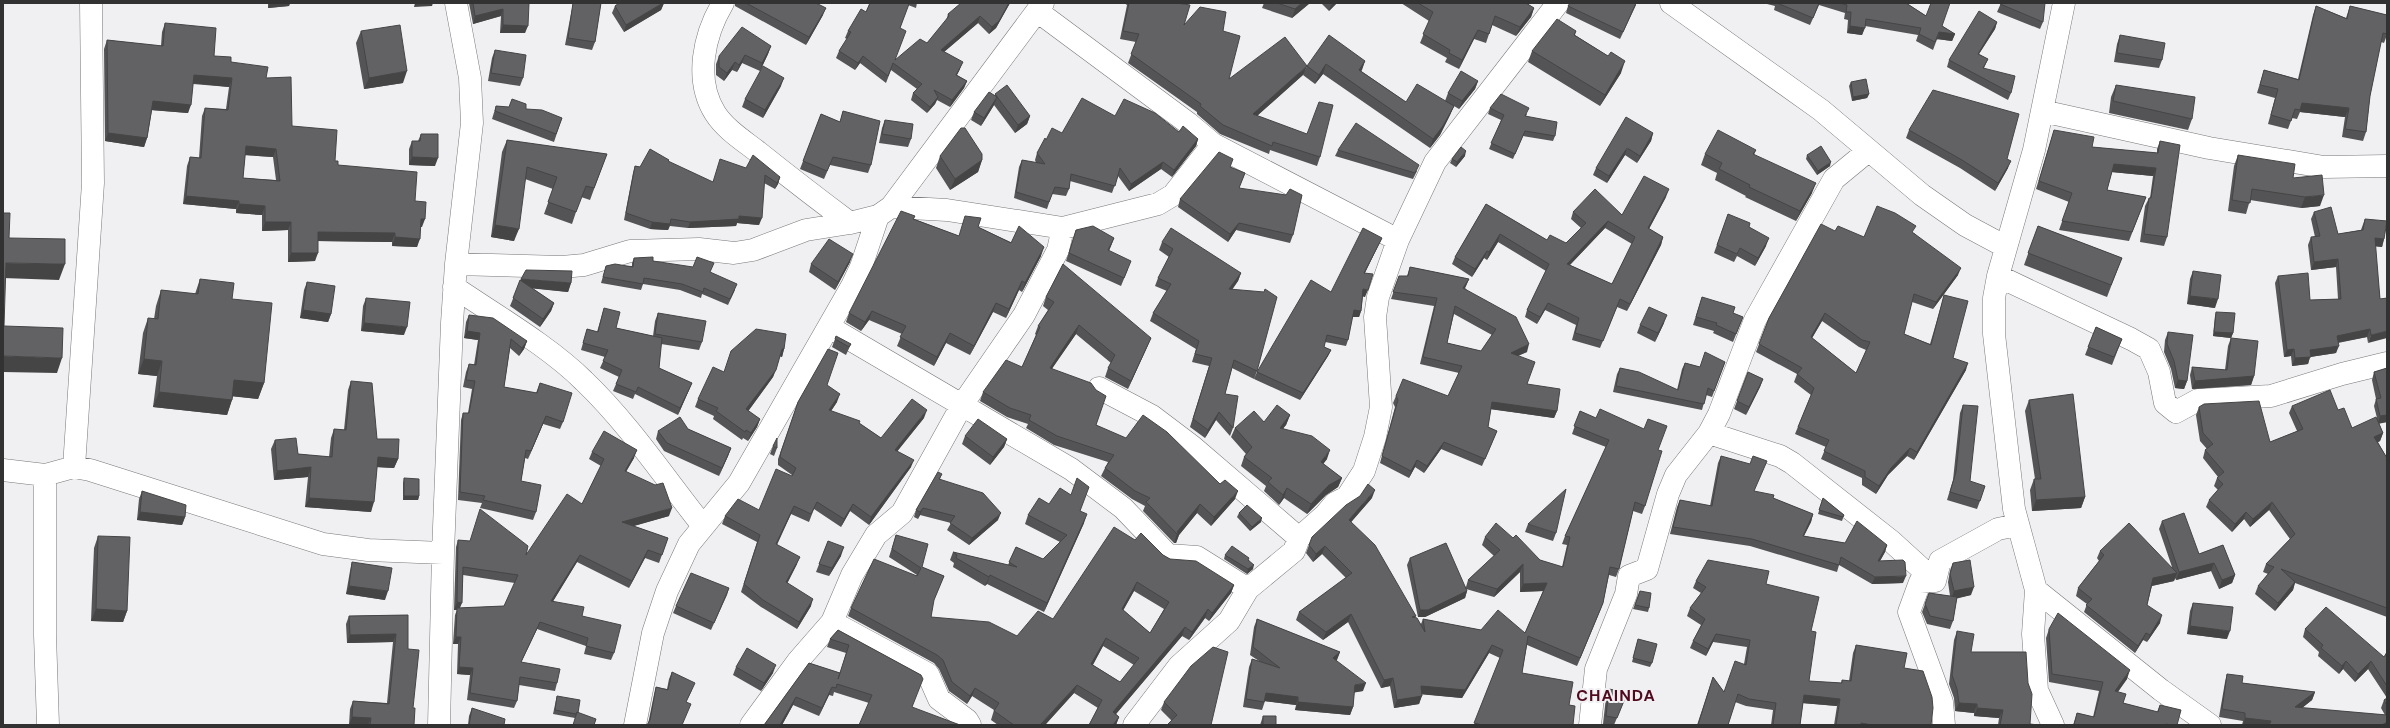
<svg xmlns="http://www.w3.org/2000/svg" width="2390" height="728" viewBox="0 0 2390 728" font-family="'DM Sans',sans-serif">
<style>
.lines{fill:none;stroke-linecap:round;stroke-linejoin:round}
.minor-casing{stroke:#78787a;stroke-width:23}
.minor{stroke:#fff;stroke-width:22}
.wall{fill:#545456;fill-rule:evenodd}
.shaded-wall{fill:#454546}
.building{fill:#626264;stroke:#454546;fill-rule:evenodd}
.labels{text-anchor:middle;stroke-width:4;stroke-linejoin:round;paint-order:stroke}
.district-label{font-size:16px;font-weight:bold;letter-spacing:1px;fill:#500a1e;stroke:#f0f0f3}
</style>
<rect width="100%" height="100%" fill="#f0f0f3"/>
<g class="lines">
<!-- minor casing -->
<g class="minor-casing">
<path id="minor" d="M 723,3 C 704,35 694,79 715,113 C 725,129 744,141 758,152 C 788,176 819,200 850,223
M 1671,3 L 1821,110 L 1922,195 L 1965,225 L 2006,247
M 1037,11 L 1188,123 L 1213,144 L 1398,240
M 2042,111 L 2209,148 L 2324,167 L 2387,166
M 891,207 L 947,210 L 1063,228 L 1158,204 L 1173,195 L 1213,144
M 456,264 L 562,267 L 584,265 L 630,251 L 699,249 L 734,253 L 753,250 L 806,230 L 850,223 L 878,216 L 891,207 L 1043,3
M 1998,276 L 2131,339 L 2149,349 L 2159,372 L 2165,403 L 2176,412 L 2198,400 L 2271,396 L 2342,374 L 2387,363
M 454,287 C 495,315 550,347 584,381 C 629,424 664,477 703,526
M 829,327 L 1071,469 L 1123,508 L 1168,555 L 1197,557 L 1248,589
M 1099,388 L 1152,416 L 1193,447 L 1299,538
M 1709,433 L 1780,456 L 1792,463 L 1891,541 L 1935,581
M 74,467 L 93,183 L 91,3
M 3,470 L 45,475 L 45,635 L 48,725
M 45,475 L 74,467 L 90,470 L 323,544 L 368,550 L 443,553
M 2036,590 L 2161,690 L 2210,725
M 832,622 L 928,674 L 939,699 L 967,720 L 970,725
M 439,725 L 443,553 L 452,323 L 456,264 L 472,123 L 470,78 L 456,3
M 635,725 L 653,633 L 667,591 L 689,544 L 739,483 L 852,286 L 861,267 L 878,216
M 751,725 L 798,661 L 832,622 L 852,575 L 876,535 L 902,513 L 962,405 L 1024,315 L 1058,250 L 1063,228
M 1134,725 L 1179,666 L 1229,621 L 1248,589 L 1294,551 L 1299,538 L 1325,515 L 1335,503 L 1347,497 L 1364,471 L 1375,437 L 1381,407 L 1375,317 L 1378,297 L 1398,240 L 1435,162 L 1558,3
M 1590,725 L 1596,669 L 1626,594 L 1629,576 L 1647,569 L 1668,494 L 1676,475 L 1709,433 L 1719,414 L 1755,320 L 1834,179 L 1868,151
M 1944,725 L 1942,702 L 1909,612 L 1920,582 L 1935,581 L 1940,561 L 1998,529 L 2017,525
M 2053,725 L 2037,690 L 2033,634 L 2036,590 L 2014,509 L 1994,334 L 1994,298 L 1998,276 L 2034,150 L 2064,3"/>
</g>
<!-- minor -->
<use href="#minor" class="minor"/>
</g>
<!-- wall -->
<path class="wall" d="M 268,3 L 290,3 L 289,6 L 268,8 Z
M 469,3 L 529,3 L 525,33 L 500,33 L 501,16 L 473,24 Z
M 573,3 L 601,3 L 595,42 L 592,50 L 565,45 Z
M 664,3 L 661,10 L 624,32 L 612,13 L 615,6 Z
M 735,3 L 816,3 L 823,15 L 806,45 L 735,6 Z
M 870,3 L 917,3 L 916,8 L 908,5 L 900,28 L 895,60 L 927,43 L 946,21 L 948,14 L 1010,3 L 996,28 L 989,34 L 978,23 L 944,52 L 960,69 L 957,75 L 967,81 L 964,88 L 950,107 L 937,100 L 935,104 L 927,113 L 911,100 L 913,93 L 917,89 L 891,70 L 886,83 L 860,63 L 855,70 L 836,58 L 839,51 L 847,39 L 845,38 L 848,31 L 866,12 Z
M 1124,3 L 1177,3 L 1184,25 L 1223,31 L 1229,79 L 1304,74 L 1257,116 L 1320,157 L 1317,166 L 1270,150 L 1269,154 L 1220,134 L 1197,114 L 1197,112 L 1128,63 L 1136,42 L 1120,39 L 1127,5 Z
M 1264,3 L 1310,3 L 1292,18 L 1262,8 Z
M 1321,3 L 1337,3 L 1329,11 Z
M 1401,3 L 1527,4 L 1534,8 L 1531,17 L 1516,36 L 1492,25 L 1486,43 L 1474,39 L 1459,69 L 1445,62 L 1447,58 L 1420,43 L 1429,21 Z
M 1636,3 L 1620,39 L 1566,13 L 1568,6 Z
M 1763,3 L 1906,3 L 1955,34 L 1952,41 L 1937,39 L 1933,50 L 1916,41 L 1918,35 L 1865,26 L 1862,35 L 1847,33 L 1848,20 L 1844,19 L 1845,13 L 1819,5 L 1810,25 L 1774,10 L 1775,6 Z
M 2001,3 L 2043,22 L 2040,29 L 1997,12 Z
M 2316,6 L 2346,18 L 2350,6 L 2387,15 L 2387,35 L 2384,43 L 2381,42 L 2370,96 L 2366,132 L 2363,141 L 2342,137 L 2345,117 L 2300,112 L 2297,119 L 2292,118 L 2288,129 L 2268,124 L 2275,98 L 2257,93 L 2264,70 L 2298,79 L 2313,15 Z
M 1997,22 L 1995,29 L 1979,54 L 1988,59 L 1984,68 L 2011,93 L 2008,100 L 1947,67 L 1949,60 Z
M 165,23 L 214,56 L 231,62 L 266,78 L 292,126 L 335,161 L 338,165 L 415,201 L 422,227 L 421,227 L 417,247 L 392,246 L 392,242 L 318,241 L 315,261 L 288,262 L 288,230 L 262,231 L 262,215 L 236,213 L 236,209 L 183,204 L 187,166 L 190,157 L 199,158 L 202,116 L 205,108 L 226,109 L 229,87 L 193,84 L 188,113 L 152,110 L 147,138 L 144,147 L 105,141 L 104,49 L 107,40 L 161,46 L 162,32 ZM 245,155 L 273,157 L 276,180 L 243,178 Z
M 361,31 L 403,83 L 364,89 L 356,43 Z
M 1576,31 L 1575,35 L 1608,56 L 1621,73 L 1600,106 L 1528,62 L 1532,51 Z
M 2120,35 L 2162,60 L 2159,68 L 2114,62 L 2117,44 Z
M 771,46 L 768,54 L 760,71 L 742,63 L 737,72 L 732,70 L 724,81 L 716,75 L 716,64 L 719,56 Z
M 495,50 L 523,78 L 520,86 L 488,81 L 492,58 Z
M 1365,61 L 1361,71 L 1406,102 L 1445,101 L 1448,93 L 1478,81 L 1475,89 L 1459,109 L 1454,106 L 1450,115 L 1440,135 L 1430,148 L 1323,74 L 1315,84 L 1303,75 L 1307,66 Z
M 1851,82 L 1869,94 L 1867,98 L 1852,101 L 1849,86 Z
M 2116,85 L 2192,119 L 2188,130 L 2109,113 L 2111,97 Z
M 781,86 L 763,118 L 742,107 L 745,99 Z
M 995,94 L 1030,116 L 1027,124 L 1015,133 L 994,105 L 981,126 L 971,120 L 974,112 L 995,96 Z
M 496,106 L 526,109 L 562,118 L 554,142 L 492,119 Z
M 1490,108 L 1527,114 L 1526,116 L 1555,136 L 1553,141 L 1523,136 L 1513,159 L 1489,149 L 1501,120 L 1488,114 Z
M 843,111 L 871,165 L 868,173 L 830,165 L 824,179 L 800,169 L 821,114 L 840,122 Z
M 1115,116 L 1179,132 L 1198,139 L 1196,146 L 1172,177 L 1161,169 L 1129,191 L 1118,176 L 1112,193 L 1070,181 L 1069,189 L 1066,196 L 1052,194 L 1047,209 L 1014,198 L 1019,167 L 1022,160 L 1036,163 L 1035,160 L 1037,153 L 1046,140 L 1062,133 Z
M 885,120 L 911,139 L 908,147 L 879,143 L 882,128 Z
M 1909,130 L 2007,159 L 2008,168 L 1995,191 L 1960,168 L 1906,138 Z
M 2054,130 L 2092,147 L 2157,153 L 2157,149 L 2160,141 L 2167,237 L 2164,246 L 2140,242 L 2145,206 L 2149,198 L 2150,198 L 2153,176 L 2112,172 L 2107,190 L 2146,197 L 2129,241 L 2059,230 L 2069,202 L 2036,189 Z
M 1653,133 L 1651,141 L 1637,163 L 1625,155 L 1607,183 L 1593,175 L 1596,168 Z
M 421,134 L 435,166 L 409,165 L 409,149 L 412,141 L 418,141 Z
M 507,140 L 607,154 L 590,200 L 581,197 L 572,224 L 544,214 L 553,189 L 525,179 L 514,241 L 491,237 L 502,152 Z
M 1338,150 L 1417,171 L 1413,179 L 1335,156 Z
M 1756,150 L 1754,155 L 1812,193 L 1796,221 L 1745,197 L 1746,196 L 1715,180 L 1717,173 L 1701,165 L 1705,154 Z
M 1807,155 L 1830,166 L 1817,175 L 1806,159 Z
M 2238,155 L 2293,178 L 2320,206 L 2301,208 L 2250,200 L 2246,214 L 2228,211 L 2234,166 Z
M 940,156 L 982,160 L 978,172 L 950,190 L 936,168 Z
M 1465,156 L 1456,167 L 1450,163 L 1452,159 Z
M 669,160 L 668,162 L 712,182 L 746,168 L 780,177 L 778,184 L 775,189 L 764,183 L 759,225 L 737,223 L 736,226 L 688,228 L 670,226 L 668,230 L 650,229 L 624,220 L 633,173 L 635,166 L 640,167 Z
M 1230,167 L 1245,173 L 1239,188 L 1293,235 L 1290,243 L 1236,230 L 1228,242 L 1178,207 L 1180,199 Z
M 1666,197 L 1649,229 L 1663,237 L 1661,245 L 1627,311 L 1617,307 L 1600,348 L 1572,340 L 1576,325 L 1545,310 L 1537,324 L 1525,317 L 1527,310 L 1546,271 L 1498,242 L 1487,260 L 1484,258 L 1472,277 L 1452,264 L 1455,257 L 1486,204 L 1547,240 L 1566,243 L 1581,228 L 1571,219 L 1573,212 L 1622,215 ZM 1605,228 L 1632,244 L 1612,284 L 1570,265 Z
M 2314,212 L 2338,234 L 2361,230 L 2362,227 L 2365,219 L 2384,239 L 2382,247 L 2375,246 L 2380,299 L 2387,298 L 2368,343 L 2367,337 L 2338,343 L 2336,353 L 2310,357 L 2308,364 L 2292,366 L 2291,356 L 2284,357 L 2275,283 L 2278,276 L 2310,300 L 2338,299 L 2336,267 L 2311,270 L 2308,245 L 2311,237 L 2315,237 L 2311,219 Z
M 1728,214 L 1749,227 L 1766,246 L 1755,266 L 1737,256 L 1734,262 L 1714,253 Z
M 915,216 L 914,219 L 959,236 L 978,227 L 1041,256 L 1022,292 L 1019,290 L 1006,318 L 993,312 L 970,355 L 946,343 L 934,366 L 897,346 L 902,334 L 869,320 L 861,331 L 846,322 L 849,313 Z
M 2038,226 L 2122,258 L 2107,297 L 2024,265 Z
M 1076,230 L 1114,238 L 1109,251 L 1128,269 L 1121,286 L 1066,261 Z
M 1835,231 L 1864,237 L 1914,233 L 1958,275 L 1933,309 L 1912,302 L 1904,334 L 1930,344 L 1942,303 L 1944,295 L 1953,358 L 1966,370 L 1914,460 L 1907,456 L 1888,475 L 1876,494 L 1862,485 L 1862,478 L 1821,459 L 1826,447 L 1795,434 L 1811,395 L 1794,382 L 1797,374 L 1756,352 L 1769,318 ZM 1822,321 L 1859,347 L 1866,350 L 1856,373 L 1812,338 Z
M 1382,238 L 1379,244 L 1365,273 L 1365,297 L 1363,296 L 1361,311 L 1359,317 L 1352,317 L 1348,340 L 1346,346 L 1325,342 L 1324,347 L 1331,350 L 1328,356 L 1300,400 L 1254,379 L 1257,372 Z
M 1162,242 L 1241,273 L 1238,281 L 1232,290 L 1257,371 L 1254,379 L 1232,368 L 1225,394 L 1233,428 L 1230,436 L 1216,420 L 1205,438 L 1190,427 L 1209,366 L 1192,362 L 1196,349 L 1150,321 L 1153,313 L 1167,291 L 1155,286 L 1158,278 L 1169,257 L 1159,250 Z
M 634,258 L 710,272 L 735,290 L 728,305 L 702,294 L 701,298 L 680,290 L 643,284 L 641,290 L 601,283 L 606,266 L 632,266 L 632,263 Z
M 850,262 L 835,290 L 809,272 L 811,264 Z
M 1410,267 L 1469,279 L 1465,288 L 1527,352 L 1518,355 L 1527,384 L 1557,411 L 1554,418 L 1491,409 L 1488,427 L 1497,431 L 1482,466 L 1441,449 L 1424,473 L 1415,467 L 1409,478 L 1380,463 L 1395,407 L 1393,403 L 1396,396 L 1448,396 L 1459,373 L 1420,364 L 1434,306 L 1391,299 L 1399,276 L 1407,276 ZM 1454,314 L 1492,335 L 1481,351 L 1447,343 Z
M 2193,271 L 2215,308 L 2187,304 L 2190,279 Z
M 200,279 L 232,299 L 264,383 L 258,399 L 233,396 L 227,415 L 153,407 L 157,376 L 138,374 L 143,333 L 148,318 L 154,319 L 156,306 L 161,290 L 195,294 Z
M 521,279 L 571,283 L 568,292 L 532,288 L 554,303 L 551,311 L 540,327 L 510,306 Z
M 307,282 L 331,314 L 328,322 L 300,318 L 304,290 Z
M 1046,297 L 1151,338 L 1147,347 L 1128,389 L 1105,377 L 1108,368 L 1111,363 L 1076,334 L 1052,368 L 1096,425 L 1235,499 L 1211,526 L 1197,513 L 1179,535 L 1176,543 L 1174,543 L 1143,511 L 1145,506 L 1132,499 L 1101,476 L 1108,462 L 1054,445 L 1026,428 L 1028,424 L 1007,417 L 980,401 L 983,392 L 1022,367 L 1036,335 L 1035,334 L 1038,326 L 1048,310 L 1043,306 Z
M 1702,297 L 1733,313 L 1743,317 L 1733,342 L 1713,333 L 1714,331 L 1693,325 Z
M 366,298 L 404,335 L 361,331 L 363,306 Z
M 604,308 L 616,328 L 653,336 L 655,321 L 658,313 L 702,342 L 699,350 L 661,344 L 659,368 L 692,383 L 689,390 L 678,415 L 635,394 L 633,399 L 613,391 L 619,377 L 600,368 L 605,357 L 581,350 L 587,329 L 597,332 Z
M 2216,312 L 2233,333 L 2231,338 L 2213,336 L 2215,316 Z
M 469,315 L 527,341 L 524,349 L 519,356 L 510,348 L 504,387 L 536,393 L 540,383 L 563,422 L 560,429 L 543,424 L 528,459 L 525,458 L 521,481 L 536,512 L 533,520 L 480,508 L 482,503 L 458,500 L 461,420 L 463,413 L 468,413 L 472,389 L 463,387 L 466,372 L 469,364 L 474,365 L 478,340 L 464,338 L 466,322 Z
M 1664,323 L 1655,342 L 1637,333 L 1640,325 Z
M 2096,327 L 2122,339 L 2112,365 L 2085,355 Z
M 2168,332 L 2187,381 L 2184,389 L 2175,388 L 2171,369 L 2164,352 L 2165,340 Z
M 2231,338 L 2254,376 L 2251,385 L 2192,389 L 2190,375 L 2192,367 L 2225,370 L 2228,346 Z
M 835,339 L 851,344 L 846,355 L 832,347 Z
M 784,349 L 782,357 L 780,356 L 773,377 L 748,411 L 760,419 L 757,427 L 748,441 L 743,438 L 742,440 L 713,419 L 714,416 L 695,407 L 698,399 L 724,372 Z
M 1725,362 L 1712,397 L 1706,395 L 1702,410 L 1613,392 L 1617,374 L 1620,368 L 1677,390 L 1682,369 L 1685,363 L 1700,367 Z
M 2387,368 L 2387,422 L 2379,423 L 2383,433 L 2380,441 L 2378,442 L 2387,458 L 2387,617 L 2295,583 L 2293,590 L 2275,611 L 2255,594 L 2258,586 L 2268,574 L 2263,572 L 2266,564 L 2290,539 L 2269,510 L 2250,527 L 2244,519 L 2232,532 L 2206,507 L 2209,500 L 2218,490 L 2214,486 L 2217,478 L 2218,477 L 2203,458 L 2205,450 L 2207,449 L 2200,441 L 2196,415 L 2199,407 L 2270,442 L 2297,431 L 2289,413 L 2292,406 L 2338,410 L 2352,428 L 2377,418 L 2374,406 L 2376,399 L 2372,380 L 2374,372 Z
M 1748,372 L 1763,379 L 1760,387 L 1746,415 L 1734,409 Z
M 351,381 L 377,439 L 398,459 L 394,468 L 377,467 L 371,512 L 305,507 L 308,477 L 274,480 L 271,449 L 275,440 L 298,454 L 329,457 L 331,438 L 334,429 L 344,430 L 348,390 Z
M 827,385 L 837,402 L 831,411 L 859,423 L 881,438 L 924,418 L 897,451 L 911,467 L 869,525 L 850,511 L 841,527 L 814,509 L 809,522 L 791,514 L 777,545 L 797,564 L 787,583 L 811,606 L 797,629 L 761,607 L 741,592 L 757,542 L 722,524 L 725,516 L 759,510 L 792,476 L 792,475 L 778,465 L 778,459 L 798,402 Z
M 2029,400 L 2085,497 L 2081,508 L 2032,511 L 2030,490 L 2034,479 L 2035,479 L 2025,411 Z
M 1963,405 L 1970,481 L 1980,501 L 1977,509 L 1947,500 L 1953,480 L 1960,413 Z
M 1580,411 L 1658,450 L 1645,506 L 1642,514 L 1633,511 L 1619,569 L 1616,577 L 1609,575 L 1603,603 L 1577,666 L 1527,645 L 1522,673 L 1569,705 L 1573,725 L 1474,725 L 1500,658 L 1489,653 L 1462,698 L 1422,694 L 1419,704 L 1394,708 L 1390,686 L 1381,688 L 1348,622 L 1323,640 L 1296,620 L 1299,612 L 1346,578 L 1322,554 L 1313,562 L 1306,553 L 1312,537 L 1372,498 L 1351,522 L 1416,616 L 1415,618 L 1421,624 L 1423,619 L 1481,630 L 1525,633 L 1543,591 L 1520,592 L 1520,572 L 1494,597 L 1466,589 L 1467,591 L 1465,598 L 1425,617 L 1418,617 L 1407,565 L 1410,558 L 1466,587 L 1468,580 L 1494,556 L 1482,545 L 1485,537 L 1540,560 L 1562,567 L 1567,545 L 1562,544 L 1565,536 L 1606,447 L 1572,434 Z
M 1290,415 L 1286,425 L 1283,428 L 1327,459 L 1323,464 L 1342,478 L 1338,487 L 1326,495 L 1307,514 L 1284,498 L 1279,505 L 1264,491 L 1266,486 L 1241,466 L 1244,457 L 1246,454 L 1231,437 L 1235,428 L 1264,422 Z
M 688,429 L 731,448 L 728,456 L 719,476 L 664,451 L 656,439 L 658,431 Z
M 965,436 L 1007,439 L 1004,447 L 990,465 L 962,444 Z
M 773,446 L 777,448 L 774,456 L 770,454 Z
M 592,452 L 634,458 L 626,472 L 669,516 L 633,526 L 668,538 L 659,563 L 645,558 L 629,588 L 577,562 L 553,601 L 582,616 L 614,653 L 611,660 L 584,654 L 586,646 L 537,629 L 521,662 L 557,683 L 555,691 L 519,685 L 517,701 L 514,708 L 467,700 L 470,675 L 457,674 L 458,644 L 453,644 L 455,615 L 457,610 L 454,610 L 456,547 L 458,540 L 526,555 L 582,504 L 601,466 L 589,459 ZM 463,575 L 515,583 L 504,606 L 460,608 Z
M 1721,456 L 1755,492 L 1773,498 L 1813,514 L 1811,522 L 1804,536 L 1845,543 L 1887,545 L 1885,552 L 1880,561 L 1903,583 L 1872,584 L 1839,565 L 1837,572 L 1750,546 L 1670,534 L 1677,507 L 1680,500 L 1710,506 L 1718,463 Z
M 942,474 L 940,479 L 998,520 L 969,545 L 947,530 L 951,523 L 920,515 L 918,519 L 914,517 L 916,510 Z
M 404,478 L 419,496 L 418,500 L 403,500 L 403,483 Z
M 142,491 L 185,517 L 182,525 L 137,520 L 139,499 Z
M 1823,498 L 1844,515 L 1842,521 L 1818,514 Z
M 1049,504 L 1080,511 L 1084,523 L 1044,612 L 987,584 L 985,586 L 953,567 L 954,563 L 950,560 L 953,552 L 1008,565 L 1016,547 L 1043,559 L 1060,542 L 1025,524 L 1028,515 Z
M 1239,513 L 1261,522 L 1250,531 L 1237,517 Z
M 2162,521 L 2199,554 L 2223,545 L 2235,575 L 2232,583 L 2219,589 L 2211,571 L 2176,580 L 2175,578 L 2174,581 L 2152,586 L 2147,605 L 2160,623 L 2147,642 L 2143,640 L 2135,653 L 2084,612 L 2087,604 L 2076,596 L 2078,588 L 2099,561 L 2097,558 L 2100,551 L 2172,567 L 2159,529 Z
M 1528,524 L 1556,533 L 1553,541 L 1525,532 Z
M 896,535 L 922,567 L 944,576 L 933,602 L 931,617 L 1017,636 L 1053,619 L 1135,540 L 1163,555 L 1170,559 L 1234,585 L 1231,593 L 1209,621 L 1205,618 L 1189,640 L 1182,636 L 1116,714 L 1119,717 L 1116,725 L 1089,725 L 1098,708 L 1074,693 L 1045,725 L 998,725 L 991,720 L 994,710 L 972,696 L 967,704 L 949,691 L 939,669 L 934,663 L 848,616 L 851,608 L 917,575 L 889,557 ZM 1134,591 L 1164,609 L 1150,633 L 1123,610 ZM 1103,646 L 1134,665 L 1120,682 L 1093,665 Z
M 98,536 L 127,611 L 123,622 L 91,621 L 94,548 Z
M 828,541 L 841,556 L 829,576 L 816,572 Z
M 1225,555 L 1249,560 L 1253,569 L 1247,574 L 1224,559 Z
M 352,562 L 385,600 L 346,594 L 350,571 Z
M 1953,563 L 1971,595 L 1957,598 L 1953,621 L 1950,629 L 1927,624 L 1922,612 L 1929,593 L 1950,596 L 1948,582 L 1950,571 Z
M 1696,581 L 1766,584 L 1811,631 L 1809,681 L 1841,683 L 1842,680 L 1849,681 L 1853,653 L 1856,645 L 1904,668 L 1931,725 L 1834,725 L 1837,706 L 1803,703 L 1800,725 L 1771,725 L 1773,710 L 1746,706 L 1735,702 L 1728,725 L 1697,725 L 1713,677 L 1724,692 L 1744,664 L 1747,647 L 1713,642 L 1706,656 L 1690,648 L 1693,641 L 1701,625 L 1687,616 L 1690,608 L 1701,593 L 1693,588 Z
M 729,588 L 711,630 L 673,613 L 676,606 Z
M 1640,591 L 1649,608 L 1648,612 L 1633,609 Z
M 2193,603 L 2227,639 L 2187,634 L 2190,611 Z
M 408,615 L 408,649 L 413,708 L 414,725 L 349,725 L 350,709 L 353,701 L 387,703 L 393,642 L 347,643 L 346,624 L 349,616 Z
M 1257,619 L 1340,652 L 1336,661 L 1363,691 L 1354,692 L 1353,707 L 1350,715 L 1295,710 L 1296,705 L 1265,701 L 1262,710 L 1243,707 L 1249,667 L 1252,659 L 1259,661 L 1250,655 L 1254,627 Z
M 2049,629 L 2127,679 L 2118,692 L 2123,703 L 2157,712 L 2160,705 L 2177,725 L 2073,725 L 2077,713 L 2093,717 L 2099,691 L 2049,682 L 2046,638 Z
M 2305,629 L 2384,657 L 2387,652 L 2387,725 L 2242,725 L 2243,721 L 2219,717 L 2225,682 L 2227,674 L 2242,683 L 2315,692 L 2312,700 L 2302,708 L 2385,715 L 2381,708 L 2384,700 L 2387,698 L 2368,669 L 2355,682 L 2343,669 L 2339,674 L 2318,656 L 2319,652 L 2303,637 Z
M 838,630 L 921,675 L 869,703 L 834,692 L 833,696 L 829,695 L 819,716 L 793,705 L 782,725 L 764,725 L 809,663 L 840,673 L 846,653 L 827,647 L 830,639 Z
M 1957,631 L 1971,652 L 2030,724 L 2038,725 L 1998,725 L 1999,718 L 1974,716 L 1974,713 L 1955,711 L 1954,698 L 1949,684 L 1954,640 Z
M 1638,639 L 1652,663 L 1650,667 L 1632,662 Z
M 736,667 L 773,673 L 761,691 L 733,675 Z
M 672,672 L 692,690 L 686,702 L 648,724 L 654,695 L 656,687 L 667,689 L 669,679 Z
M 1609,689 L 1626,696 L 1614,725 L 1603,724 L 1606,697 Z
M 557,696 L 578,713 L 575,718 L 553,714 L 556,700 Z
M 1164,702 L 1211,725 L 1171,720 L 1161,710 Z
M 472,708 L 504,725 L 468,725 L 469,716 Z
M 1263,716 L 1276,725 L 1260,725 Z"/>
<!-- shaded-wall -->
<path class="shaded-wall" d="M 270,3 L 290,3 L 289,6 L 268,8 Z
M 415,3 L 433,3 L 432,6 L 414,7 Z
M 664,3 L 661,10 L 624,32 L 626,25 Z
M 1009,3 L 1010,3 L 996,28 L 989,34 L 992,27 Z
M 1302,3 L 1310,3 L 1292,18 L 1295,9 Z
M 1332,3 L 1337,3 L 1329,11 Z
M 1636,3 L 1636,5 L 1620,39 L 1623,32 Z
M 826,8 L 823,15 L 806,45 L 809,37 Z
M 1534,8 L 1531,17 L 1516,36 L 1520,27 Z
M 503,9 L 501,16 L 473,24 L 475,16 Z
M 980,16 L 978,23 L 938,57 L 941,50 Z
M 1997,22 L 1995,29 L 1975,60 L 1978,54 Z
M 503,25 L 528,26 L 525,33 L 500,33 Z
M 1850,26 L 1865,28 L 1862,35 L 1847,33 Z
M 1942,26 L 1939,32 L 1955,34 L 1952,41 L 1937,39 L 1933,50 Z
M 1478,30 L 1474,39 L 1459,69 L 1462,60 Z
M 771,46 L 768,54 L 760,71 L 762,63 Z
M 745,55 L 742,63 L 737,72 L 739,65 Z
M 863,56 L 860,63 L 855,70 L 858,63 Z
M 1365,61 L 1362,70 L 1356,79 L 1359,70 Z
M 1625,61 L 1621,73 L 1600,106 L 1605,95 Z
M 735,62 L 732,70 L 724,81 L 727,73 Z
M 963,62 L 960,69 L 953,82 L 956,75 Z
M 1326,64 L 1323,74 L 1315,84 L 1319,75 Z
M 1307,66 L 1304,74 L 1250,122 L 1253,114 Z
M 407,71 L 403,83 L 364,89 L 369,78 Z
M 194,75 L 232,78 L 229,87 L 191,83 Z
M 784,78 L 781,86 L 763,118 L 765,110 Z
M 967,81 L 964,88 L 950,107 L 952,100 Z
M 1478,81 L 1475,89 L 1459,109 L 1462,101 Z
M 1869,94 L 1867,98 L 1852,101 L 1853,97 Z
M 938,97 L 935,104 L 927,113 L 930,107 Z
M 997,97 L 994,105 L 981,126 L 984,118 Z
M 153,101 L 191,105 L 188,113 L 150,110 Z
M 2302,103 L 2349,108 L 2345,117 L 2300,112 Z
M 1454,106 L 1450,115 L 1440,135 L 1430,148 L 1433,139 Z
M 1030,116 L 1027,124 L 1015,133 L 1018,125 Z
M 108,133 L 147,138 L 144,147 L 105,141 Z
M 1653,133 L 1651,141 L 1637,163 L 1640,156 Z
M 1198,139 L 1196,146 L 1172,177 L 1174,170 Z
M 246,146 L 276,149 L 273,157 L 243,155 Z
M 1627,148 L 1625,155 L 1607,183 L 1609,176 Z
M 1466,151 L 1465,156 L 1456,167 L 1457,162 Z
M 412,157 L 438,158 L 435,166 L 409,165 Z
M 982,160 L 978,172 L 950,190 L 955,179 Z
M 2011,161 L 2008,168 L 1995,191 L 1998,183 Z
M 1163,162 L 1161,169 L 1129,191 L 1131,184 Z
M 1831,162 L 1830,166 L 1817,175 L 1818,171 Z
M 2114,164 L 2156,168 L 2153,176 L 2111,172 Z
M 780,177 L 778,184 L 775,189 L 777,183 Z
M 1816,183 L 1812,193 L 1796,221 L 1800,211 Z
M 1669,189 L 1666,197 L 1645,236 L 1648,228 Z
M 2324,195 L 2320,206 L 2301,208 L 2305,197 Z
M 186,196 L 239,201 L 236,209 L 183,204 Z
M 239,204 L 265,206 L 262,215 L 236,213 Z
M 739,216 L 762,218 L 759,225 L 737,223 L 736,226 L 688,228 L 690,222 Z
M 421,219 L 425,219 L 422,227 L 418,227 Z
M 1608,221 L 1605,228 L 1564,271 L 1567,264 Z
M 265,222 L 291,222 L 288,230 L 262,231 Z
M 652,222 L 670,224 L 668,230 L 650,229 Z
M 1239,223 L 1236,230 L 1228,242 L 1230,234 Z
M 495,225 L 519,229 L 514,241 L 491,237 Z
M 318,232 L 395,233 L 392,242 L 315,241 Z
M 1500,234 L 1498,242 L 1487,260 L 1489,252 Z
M 395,237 L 420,239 L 417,247 L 392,246 Z
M 1663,237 L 1661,245 L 1627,311 L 1630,304 Z
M 1114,238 L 1111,246 L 1105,258 L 1108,250 Z
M 1382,238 L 1361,280 L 1364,273 Z
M 1769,238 L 1766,246 L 1755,266 L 1758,258 Z
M 2375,238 L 2384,239 L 2382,247 L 2372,246 Z
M 1044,247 L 1041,256 L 1022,292 L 1025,283 Z
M 1487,251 L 1484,258 L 1472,277 L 1475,269 Z
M 291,253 L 318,253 L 315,261 L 288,262 Z
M 853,254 L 850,262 L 835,290 L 838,282 Z
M 2338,259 L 2336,267 L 2311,270 L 2314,262 Z
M 6,263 L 65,264 L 59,280 L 3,278 Z
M 1961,268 L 1958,275 L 1933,309 L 1936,302 Z
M 1241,273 L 1238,281 L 1226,297 L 1229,289 Z
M 521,279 L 571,283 L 568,292 L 518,287 Z
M 1469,279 L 1466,286 L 1461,295 L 1463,288 Z
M 1022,281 L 1019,290 L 1006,318 L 1009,309 Z
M 1363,289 L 1368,290 L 1365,297 L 1361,296 Z
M 2190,296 L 2218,299 L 2215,308 L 2187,304 Z
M 554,303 L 551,311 L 540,327 L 543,319 Z
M 996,303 L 993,312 L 970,355 L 974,346 Z
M 1548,303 L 1545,310 L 1537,324 L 1540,317 Z
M 303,310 L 331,314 L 328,322 L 300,318 Z
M 1354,310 L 1361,311 L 1359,317 L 1351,317 Z
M 872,311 L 869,320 L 861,331 L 865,322 Z
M 1825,313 L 1822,321 L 1808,345 L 1811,337 Z
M 1667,315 L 1664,323 L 1655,342 L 1658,333 Z
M 364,323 L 407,327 L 404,335 L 361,331 Z
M 1079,325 L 1076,334 L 1047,376 L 1050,368 Z
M 2370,329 L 2367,337 L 2335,343 L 2337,336 Z
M 467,331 L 480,333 L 478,340 L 464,338 Z
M 2387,331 L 2387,338 L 2368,343 L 2371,335 Z
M 2214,332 L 2233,333 L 2231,338 L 2213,336 Z
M 950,333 L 946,343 L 934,366 L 937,357 Z
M 1151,338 L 1147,347 L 1128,389 L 1131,381 Z
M 527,341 L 524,349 L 519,356 L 522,348 Z
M 1529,344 L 1527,352 L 1509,360 L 1511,353 Z
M 2339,346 L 2336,353 L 2310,357 L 2308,364 L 2292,366 L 2295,358 L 2310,350 Z
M 782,349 L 784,349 L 782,357 L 779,356 Z
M 2294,349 L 2291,356 L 2284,357 L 2287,350 Z
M 1331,350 L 1328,356 L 1300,400 L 1303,393 Z
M 3,356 L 62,358 L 57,373 L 3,372 Z
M 144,359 L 162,361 L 157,376 L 138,374 Z
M 1968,363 L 1966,370 L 1914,460 L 1917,452 Z
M 776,370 L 773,377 L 744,417 L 746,409 Z
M 2254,376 L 2251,385 L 2192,389 L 2195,381 Z
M 1763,379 L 1760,387 L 1746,415 L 1749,407 Z
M 234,380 L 264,383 L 258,399 L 229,396 Z
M 2178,380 L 2187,381 L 2184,389 L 2175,388 Z
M 692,383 L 689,390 L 678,415 L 680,408 Z
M 159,392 L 232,400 L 227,415 L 153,407 Z
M 840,394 L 837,402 L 827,417 L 829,410 Z
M 1492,402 L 1557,411 L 1554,418 L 1489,409 Z
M 927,410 L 924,418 L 892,458 L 895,450 Z
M 1219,412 L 1216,420 L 1205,438 L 1208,430 Z
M 1290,415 L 1286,425 L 1276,437 L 1280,428 Z
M 2387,415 L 2387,422 L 2378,424 L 2380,416 Z
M 546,416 L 543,424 L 528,459 L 531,451 Z
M 760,419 L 757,427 L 748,441 L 751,433 Z
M 2383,433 L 2380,441 L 2372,445 L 2374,437 Z
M 1007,439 L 1004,447 L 990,465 L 993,457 Z
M 1444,442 L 1441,449 L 1424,473 L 1427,466 Z
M 731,448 L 728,456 L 719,476 L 722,468 Z
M 1910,448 L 1907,456 L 1888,475 L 1876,494 L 1879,486 L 1891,468 Z
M 637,450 L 634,458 L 622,478 L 625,471 Z
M 1330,450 L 1327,459 L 1317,472 L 1321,462 Z
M 378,457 L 398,459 L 394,468 L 375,467 Z
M 914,460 L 911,467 L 869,525 L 871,517 Z
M 1417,460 L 1415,467 L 1409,478 L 1411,471 Z
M 311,467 L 308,477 L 274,480 L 277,471 Z
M 1342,478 L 1338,487 L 1326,495 L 1307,514 L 1311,504 L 1329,485 Z
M 1287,488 L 1284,498 L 1279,505 L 1283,495 Z
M 1375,490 L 1372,498 L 1346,528 L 1349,520 Z
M 1238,491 L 1235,499 L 1211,526 L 1214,517 Z
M 404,496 L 419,496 L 418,500 L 403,500 Z
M 2085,497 L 2081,508 L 2032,511 L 2036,500 Z
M 309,498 L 374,502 L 371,512 L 305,507 Z
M 2272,502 L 2269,510 L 2250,527 L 2253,519 Z
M 853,504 L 850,511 L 841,527 L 844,519 Z
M 1200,504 L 1197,513 L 1179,535 L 1176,543 L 1174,543 L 1177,534 L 1177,532 Z
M 794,506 L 791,514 L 773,552 L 776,544 Z
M 672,508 L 669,516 L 620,530 L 622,522 Z
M 923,508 L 920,515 L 918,519 L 920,512 Z
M 140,512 L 185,517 L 182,525 L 137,520 Z
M 2246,512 L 2244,519 L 2232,532 L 2235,524 Z
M 1001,513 L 998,520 L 969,545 L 972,538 Z
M 1087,514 L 1084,523 L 1044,612 L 1047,603 Z
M 1813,514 L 1811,522 L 1800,543 L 1803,536 Z
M 1262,518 L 1261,522 L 1250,531 L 1252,527 Z
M 1887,545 L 1885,552 L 1876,568 L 1878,561 Z
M 1325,546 L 1322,554 L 1313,562 L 1316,554 Z
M 844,547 L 841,556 L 829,576 L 832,568 Z
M 648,550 L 645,558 L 629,588 L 632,581 Z
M 580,555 L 577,562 L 549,608 L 551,601 Z
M 800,557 L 797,564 L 784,590 L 786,582 Z
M 2214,563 L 2211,571 L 2176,580 L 2179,572 Z
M 1523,564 L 1520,572 L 1494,597 L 1497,589 Z
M 1254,565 L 1253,569 L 1247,574 L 1248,569 Z
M 2177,573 L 2174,581 L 2151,586 L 2153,578 Z
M 990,575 L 987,584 L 985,586 L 989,577 Z
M 2235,575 L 2232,583 L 2219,589 L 2222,580 Z
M 1906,576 L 1903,583 L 1872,584 L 1875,577 Z
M 1137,582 L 1134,591 L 1119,618 L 1122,609 Z
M 2295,582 L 2293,590 L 2275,611 L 2278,603 Z
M 1547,583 L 1544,591 L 1520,592 L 1523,584 Z
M 1234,585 L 1231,593 L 1209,621 L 1212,613 Z
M 349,586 L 388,591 L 385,600 L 346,594 Z
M 1974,587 L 1971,595 L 1951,600 L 1954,591 Z
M 729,588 L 727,595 L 711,630 Z
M 1467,591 L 1465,598 L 1425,617 L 1418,617 L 1420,610 Z
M 813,599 L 811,606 L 797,629 L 799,622 Z
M 457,602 L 462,603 L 459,610 L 457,608 L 457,610 L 454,610 Z
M 1603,603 L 1600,611 L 1577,666 L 1580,658 Z
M 96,609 L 127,611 L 123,622 L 91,621 Z
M 1208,609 L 1205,618 L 1189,640 L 1192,632 Z
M 1351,614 L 1348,622 L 1323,640 L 1326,632 Z
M 2162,615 L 2160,623 L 2147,642 L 2150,635 Z
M 540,622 L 537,629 L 518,669 L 521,662 Z
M 2190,626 L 2230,631 L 2227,639 L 2187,634 Z
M 1185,627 L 1182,636 L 1110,721 L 1113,712 Z
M 2146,633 L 2143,640 L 2135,653 L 2138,646 Z
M 396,634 L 393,642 L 347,643 L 350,635 Z
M 1716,634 L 1713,642 L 1706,656 L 1708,649 Z
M 456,637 L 461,637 L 458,644 L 453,644 Z
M 1106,638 L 1103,646 L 1088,673 L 1091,664 Z
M 1492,645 L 1489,653 L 1462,698 L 1418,694 L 1421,686 Z
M 1340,652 L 1337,660 L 1330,666 L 1333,658 Z
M 2346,661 L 2343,669 L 2339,674 L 2342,666 Z
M 2371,661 L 2368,669 L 2355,682 L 2358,674 Z
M 776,665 L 773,673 L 761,691 L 764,683 Z
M 459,667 L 473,668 L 470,675 L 457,674 Z
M 2130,670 L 2127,679 L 2112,699 L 2115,691 Z
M 1393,678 L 1390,686 L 1381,688 L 1384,680 Z
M 1366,683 L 1363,691 L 1352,693 L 1355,685 Z
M 1077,685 L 1074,693 L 1045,725 L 1041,725 Z
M 832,687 L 829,695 L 819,716 L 822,708 Z
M 975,688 L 972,696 L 967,704 L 970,696 Z
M 2315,692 L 2312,700 L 2293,715 L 2295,707 Z
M 1266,693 L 1298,697 L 1296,705 L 1263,701 Z
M 1804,695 L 1840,699 L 1837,706 L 1801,703 Z
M 1422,696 L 1419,704 L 1394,708 L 1397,700 Z
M 796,697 L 793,705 L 782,725 L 780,725 Z
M 1298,702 L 1353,707 L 1350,715 L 1295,710 Z
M 1959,703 L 1977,704 L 1974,713 L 1955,711 Z
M 1977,708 L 2003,710 L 1999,718 L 1974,716 Z
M 352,717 L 371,718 L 368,725 L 349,725 Z
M 1119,717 L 1116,725 L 1113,725 Z
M 2245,718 L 2271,721 L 2269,725 L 2243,725 Z
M 2387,722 L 2387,725 L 2382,725 Z"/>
<!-- building -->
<path class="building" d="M 473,3 L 529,3 L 528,26 L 503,25 L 503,9 L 475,16 Z
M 573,3 L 601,3 L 595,42 L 568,38 Z
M 619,3 L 663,3 L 626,25 L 615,6 Z
M 746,3 L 816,3 L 826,8 L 809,37 Z
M 870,3 L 906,3 L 909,4 L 900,28 L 906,31 L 895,60 L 920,39 L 927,43 L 949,16 L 948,14 L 961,3 L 1009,3 L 999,21 L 992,27 L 980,16 L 941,50 L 963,62 L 956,75 L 967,81 L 952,100 L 934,90 L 938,97 L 930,107 L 913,93 L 922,84 L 893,63 L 888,76 L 863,56 L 858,63 L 839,51 L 851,32 L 848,31 L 861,9 L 866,12 Z
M 1129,3 L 1177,3 L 1190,5 L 1184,25 L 1200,7 L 1226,12 L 1223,31 L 1240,36 L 1229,79 L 1285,37 L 1307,66 L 1253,114 L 1307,134 L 1319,102 L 1333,105 L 1320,157 L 1273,142 L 1272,146 L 1223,125 L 1200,106 L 1201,104 L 1131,54 L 1139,34 L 1123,31 Z
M 1277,3 L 1302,3 L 1295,9 Z
M 1418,3 L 1452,3 L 1453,4 L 1453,3 L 1526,3 L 1534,8 L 1520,27 L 1495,16 L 1489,34 L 1478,30 L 1462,60 L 1449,53 L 1450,50 L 1423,34 L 1433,12 Z
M 1570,3 L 1636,3 L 1623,32 L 1568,6 Z
M 1777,3 L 1819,3 L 1813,18 Z
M 1839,3 L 1906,3 L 1926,16 L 1931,3 L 1950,3 L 1942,26 L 1955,34 L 1939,32 L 1935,42 L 1919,34 L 1921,28 L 1866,19 L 1865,28 L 1850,26 L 1851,12 L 1846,12 L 1847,5 Z
M 2001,3 L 2045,3 L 2043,22 L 2000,4 Z
M 2316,6 L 2347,19 L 2350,6 L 2387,15 L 2387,34 L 2383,33 L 2370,96 L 2366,132 L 2345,129 L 2349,108 L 2302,103 L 2300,110 L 2295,109 L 2291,121 L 2271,115 L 2278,89 L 2260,85 L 2264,70 L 2299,80 Z
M 1979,11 L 1997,22 L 1978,54 L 1988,59 L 1983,68 L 2015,76 L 2011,93 L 1949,60 Z
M 1557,19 L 1576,31 L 1574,35 L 1608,56 L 1611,52 L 1625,61 L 1605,95 L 1532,51 Z
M 165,23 L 216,28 L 214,56 L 231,57 L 231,62 L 268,67 L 266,78 L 291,77 L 292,126 L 337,130 L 335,161 L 338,161 L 338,165 L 417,172 L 415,201 L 426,202 L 425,219 L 421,219 L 420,239 L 395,237 L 395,233 L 318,232 L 318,253 L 291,253 L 291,222 L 265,222 L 265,206 L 239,204 L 239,201 L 186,196 L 190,157 L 201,158 L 205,108 L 228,110 L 232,78 L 194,75 L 191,105 L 153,101 L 147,138 L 108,133 L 107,40 L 163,46 ZM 246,146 L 276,149 L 280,181 L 243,178 Z
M 400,25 L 407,71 L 369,78 L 361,31 Z
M 742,27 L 771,46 L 762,63 L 745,55 L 739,65 L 735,62 L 727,73 L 719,67 L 719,56 Z
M 1329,35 L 1365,61 L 1359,70 L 1406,102 L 1417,84 L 1454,106 L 1443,126 L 1433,139 L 1326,64 L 1319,75 L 1307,66 Z
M 2120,35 L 2165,43 L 2162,60 L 2117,53 Z
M 495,50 L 526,55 L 523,78 L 491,73 Z
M 763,66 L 784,78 L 765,110 L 745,99 Z
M 1461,71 L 1478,81 L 1462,101 L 1448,93 Z
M 1866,79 L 1869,94 L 1853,97 L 1851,82 Z
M 1007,85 L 1030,116 L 1018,125 L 995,94 Z
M 2116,85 L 2195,97 L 2192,119 L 2113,101 Z
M 1933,90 L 2019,114 L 2007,159 L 2011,161 L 1998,183 L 1962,160 L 1909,130 Z
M 989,92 L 997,97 L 984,118 L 974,112 Z
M 1501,94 L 1529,108 L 1525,116 L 1557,122 L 1555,136 L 1525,131 L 1515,154 L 1491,143 L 1504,115 L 1490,108 Z
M 1082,98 L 1115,116 L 1124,99 L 1155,113 L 1179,132 L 1183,126 L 1198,139 L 1174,170 L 1163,162 L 1131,184 L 1120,168 L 1115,186 L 1071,174 L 1069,189 L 1055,187 L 1049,202 L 1016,192 L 1022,160 L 1045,164 L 1037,153 L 1045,138 L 1046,140 L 1052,128 L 1062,133 Z
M 512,99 L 526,104 L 526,109 L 542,110 L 562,118 L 556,134 L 495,111 L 496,106 L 509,107 Z
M 843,111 L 880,121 L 871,165 L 833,157 L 827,171 L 803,161 L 821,114 L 840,122 Z
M 1626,117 L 1653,133 L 1640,156 L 1627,148 L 1609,176 L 1596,168 Z
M 885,120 L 913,124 L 911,139 L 882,134 Z
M 1356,123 L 1419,165 L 1415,173 L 1338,150 Z
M 961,128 L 965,128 L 982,154 L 982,160 L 955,179 L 940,156 Z
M 1718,130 L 1756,150 L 1753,154 L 1816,183 L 1800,211 L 1749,187 L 1750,185 L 1719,169 L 1722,163 L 1705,154 Z
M 2054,130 L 2094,137 L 2092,147 L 2158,153 L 2160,141 L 2180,145 L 2167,237 L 2144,234 L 2149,198 L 2151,198 L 2156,168 L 2114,164 L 2107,190 L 2146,197 L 2132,232 L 2062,221 L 2072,193 L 2039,181 Z
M 421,134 L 438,134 L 438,158 L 412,157 L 412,141 L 420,141 Z
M 507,140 L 607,154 L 594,188 L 586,186 L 576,212 L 548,202 L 557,177 L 527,167 L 519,229 L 495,225 Z
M 1821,146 L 1831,162 L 1818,171 L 1807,155 Z
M 1461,147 L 1466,151 L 1457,162 L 1452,159 Z
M 650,149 L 669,160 L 668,161 L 713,182 L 720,159 L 746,168 L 753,155 L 780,177 L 777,183 L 765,175 L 762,218 L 739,216 L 739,219 L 690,222 L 671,219 L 670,224 L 652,222 L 626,213 L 635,166 L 640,167 Z
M 1219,152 L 1233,159 L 1230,167 L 1245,173 L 1239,188 L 1286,195 L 1290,189 L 1302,195 L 1293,235 L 1239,223 L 1230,234 L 1180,199 Z
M 2238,155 L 2295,164 L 2293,178 L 2322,175 L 2324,195 L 2305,197 L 2252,189 L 2250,203 L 2232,200 Z
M 1644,176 L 1669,189 L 1648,228 L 1663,237 L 1630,304 L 1620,299 L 1603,341 L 1575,333 L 1579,318 L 1548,303 L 1540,317 L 1527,310 L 1549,264 L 1500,234 L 1489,252 L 1487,251 L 1475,269 L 1455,257 L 1486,204 L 1547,240 L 1550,235 L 1566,243 L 1586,223 L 1573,212 L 1595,189 L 1622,215 ZM 1608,221 L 1635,237 L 1612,284 L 1567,264 Z
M 1877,206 L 1895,213 L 1916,226 L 1912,232 L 1961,268 L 1936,302 L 1914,294 L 1904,334 L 1931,345 L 1944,295 L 1968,301 L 1953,358 L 1968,363 L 1917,452 L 1910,448 L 1891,468 L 1879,486 L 1865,477 L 1865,471 L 1824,451 L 1829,440 L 1798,427 L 1814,388 L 1797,374 L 1802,368 L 1759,344 L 1769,318 L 1821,224 L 1835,231 L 1838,226 L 1864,237 ZM 1825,313 L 1862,340 L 1870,342 L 1856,373 L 1811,337 Z
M 2331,207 L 2338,234 L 2363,230 L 2365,219 L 2387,221 L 2384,239 L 2375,238 L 2380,299 L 2387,298 L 2387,331 L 2371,335 L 2370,329 L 2337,336 L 2339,346 L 2310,350 L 2311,357 L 2295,358 L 2294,349 L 2287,350 L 2278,276 L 2308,273 L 2310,300 L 2341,299 L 2338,259 L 2314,262 L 2311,237 L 2320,236 L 2314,212 Z
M 901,211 L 915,216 L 913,219 L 959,236 L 965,216 L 981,218 L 978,227 L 1011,243 L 1019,226 L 1044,247 L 1025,283 L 1022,281 L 1009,309 L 996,303 L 974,346 L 950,333 L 937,357 L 900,337 L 906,326 L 872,311 L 865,322 L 849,313 Z
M 3,213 L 10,213 L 9,238 L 65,239 L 65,264 L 6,263 L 4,326 L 63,328 L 62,358 L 3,356 Z
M 1728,214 L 1750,223 L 1749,227 L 1769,238 L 1758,258 L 1740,248 L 1737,254 L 1717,245 Z
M 1093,226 L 1114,238 L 1108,250 L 1131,261 L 1124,278 L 1069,253 L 1076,230 Z
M 2038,226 L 2122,258 L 2111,285 L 2028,253 Z
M 1171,228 L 1241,273 L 1229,289 L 1264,292 L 1265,289 L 1277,297 L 1257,371 L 1234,360 L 1225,394 L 1238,396 L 1233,428 L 1219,412 L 1208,430 L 1193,419 L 1212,358 L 1195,354 L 1199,341 L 1153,313 L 1171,284 L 1158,278 L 1173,249 L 1162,242 Z
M 1363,228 L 1382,238 L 1364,273 L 1373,274 L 1368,290 L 1363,289 L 1361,311 L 1354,310 L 1348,340 L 1327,335 L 1324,347 L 1331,350 L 1303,393 L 1257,372 L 1311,280 L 1331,292 Z
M 829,239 L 853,254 L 838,282 L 811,264 Z
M 653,257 L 653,261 L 693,267 L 697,257 L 714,263 L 710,272 L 737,284 L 730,299 L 704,288 L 703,292 L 682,284 L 644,278 L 643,284 L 603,277 L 606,266 L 615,264 L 633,267 L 634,258 Z
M 1063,264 L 1151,338 L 1131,381 L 1108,368 L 1115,355 L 1079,325 L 1050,368 L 1091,383 L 1096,390 L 1106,396 L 1096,425 L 1126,438 L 1143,415 L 1167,432 L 1220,484 L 1225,480 L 1238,491 L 1214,517 L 1200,504 L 1177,532 L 1179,534 L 1177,534 L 1146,502 L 1150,498 L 1135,491 L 1105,468 L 1114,455 L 1057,436 L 1029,420 L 1031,415 L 1010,408 L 983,392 L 1006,360 L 1022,367 L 1040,327 L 1038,326 L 1054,302 L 1046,297 Z
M 1410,267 L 1469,279 L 1463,288 L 1516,317 L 1529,344 L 1511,353 L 1535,362 L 1527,384 L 1560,389 L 1557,411 L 1492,402 L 1488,427 L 1497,431 L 1485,459 L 1444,442 L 1427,466 L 1417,460 L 1411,471 L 1382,456 L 1398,400 L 1396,396 L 1403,379 L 1448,396 L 1462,366 L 1423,357 L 1437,298 L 1393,292 L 1399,276 L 1408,276 ZM 1455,306 L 1496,329 L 1481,351 L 1447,343 Z
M 526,270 L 572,271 L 571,283 L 521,279 Z
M 2193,271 L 2221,275 L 2218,299 L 2190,296 Z
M 200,279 L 234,283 L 232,299 L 272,303 L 264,383 L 234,380 L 232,400 L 159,392 L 162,361 L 144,359 L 148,318 L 158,319 L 161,290 L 198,294 Z
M 520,280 L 554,303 L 543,319 L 513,298 Z
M 307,282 L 335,286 L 331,314 L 303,310 Z
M 1702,297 L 1735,307 L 1733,313 L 1743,317 L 1736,334 L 1716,325 L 1717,323 L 1696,317 Z
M 366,298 L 410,302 L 407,327 L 364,323 Z
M 1649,307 L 1667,315 L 1658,333 L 1640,325 Z
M 604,308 L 620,312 L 616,328 L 662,338 L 659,368 L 692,383 L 680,408 L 638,387 L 636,392 L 616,384 L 622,370 L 603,361 L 608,350 L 583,343 L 587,329 L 598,332 Z
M 2216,312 L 2235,313 L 2233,333 L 2214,332 Z
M 658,313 L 706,321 L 702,342 L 655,334 Z
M 469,315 L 493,318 L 527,341 L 522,348 L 511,339 L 504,387 L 537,393 L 540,383 L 572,393 L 563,422 L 546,416 L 531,451 L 526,450 L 521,481 L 541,485 L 536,512 L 483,500 L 485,496 L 460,492 L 463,413 L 469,413 L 475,381 L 466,380 L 469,364 L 476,365 L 480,333 L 467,331 Z
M 2096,327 L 2122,339 L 2114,357 L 2088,347 Z
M 756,329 L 786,334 L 784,349 L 782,349 L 776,370 L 746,409 L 760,419 L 751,433 L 746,430 L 745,432 L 716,411 L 718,408 L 698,399 L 713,367 L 724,372 L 731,351 Z
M 2168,332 L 2193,335 L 2187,381 L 2178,380 L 2174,361 L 2167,344 Z
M 836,336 L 851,344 L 849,347 L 835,339 Z
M 2231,338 L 2258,341 L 2254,376 L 2195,381 L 2192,367 L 2227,370 Z
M 828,349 L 838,353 L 827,385 L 840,394 L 829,410 L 860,421 L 859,423 L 881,438 L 912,399 L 927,410 L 895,450 L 914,460 L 871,517 L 853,504 L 844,519 L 817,502 L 811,514 L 794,506 L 776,544 L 800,557 L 786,582 L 813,599 L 799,622 L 763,600 L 744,584 L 760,535 L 725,516 L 738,499 L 759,510 L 776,469 L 792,476 L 796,468 L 780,457 L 781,452 L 798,402 Z
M 1705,352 L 1725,362 L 1714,391 L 1708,388 L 1704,404 L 1616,386 L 1620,368 L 1639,372 L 1678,390 L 1685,363 L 1700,367 Z
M 2387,368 L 2387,415 L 2380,416 L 2376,399 L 2381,398 L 2374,372 Z
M 1748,372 L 1763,379 L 1749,407 L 1737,401 Z
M 351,381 L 372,383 L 377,439 L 399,439 L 398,459 L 378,457 L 374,502 L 309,498 L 311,467 L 277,471 L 275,440 L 296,438 L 298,454 L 332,457 L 334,429 L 346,430 Z
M 2330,390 L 2338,410 L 2344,408 L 2352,428 L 2376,417 L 2383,433 L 2374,437 L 2387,458 L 2387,608 L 2281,569 L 2295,582 L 2278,603 L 2258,586 L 2274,567 L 2266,564 L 2295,534 L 2272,502 L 2253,519 L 2246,512 L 2235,524 L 2209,500 L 2223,484 L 2217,478 L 2224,472 L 2205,450 L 2213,444 L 2203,433 L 2199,407 L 2204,404 L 2259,401 L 2270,442 L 2303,429 L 2292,406 Z
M 2073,394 L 2085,497 L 2036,500 L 2034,479 L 2041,479 L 2029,400 Z
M 1277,405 L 1290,415 L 1280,428 L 1312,436 L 1330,450 L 1321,462 L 1342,478 L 1329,485 L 1311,504 L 1287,488 L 1283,495 L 1268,482 L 1272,478 L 1244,457 L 1252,447 L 1235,428 L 1254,411 L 1264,422 Z
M 1963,405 L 1978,406 L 1970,481 L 1985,486 L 1980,501 L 1950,492 L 1956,472 Z
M 1600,409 L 1644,429 L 1648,419 L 1667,426 L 1658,450 L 1662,451 L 1645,506 L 1635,502 L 1619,569 L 1610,567 L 1603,603 L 1580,658 L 1528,636 L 1522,673 L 1573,682 L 1569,705 L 1575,706 L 1573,725 L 1482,725 L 1474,723 L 1503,650 L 1492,645 L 1465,690 L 1421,686 L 1422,696 L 1397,700 L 1393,678 L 1384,680 L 1351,614 L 1326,632 L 1299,612 L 1352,573 L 1325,546 L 1316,554 L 1309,545 L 1312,537 L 1346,505 L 1360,496 L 1368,484 L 1375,490 L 1349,520 L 1375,545 L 1416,616 L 1412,617 L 1417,618 L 1425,632 L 1423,619 L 1481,630 L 1498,610 L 1525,633 L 1547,583 L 1523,584 L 1523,564 L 1497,589 L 1468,580 L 1500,550 L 1485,537 L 1496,523 L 1513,538 L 1516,535 L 1540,560 L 1563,567 L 1570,537 L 1565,536 L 1609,440 L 1574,426 L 1580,411 L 1596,418 Z
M 680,417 L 688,429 L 731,448 L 722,468 L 667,443 L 658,431 Z
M 978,419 L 1007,439 L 993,457 L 965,436 Z
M 604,431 L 637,450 L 625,471 L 655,485 L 663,483 L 672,508 L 622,522 L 668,538 L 662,555 L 648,550 L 632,581 L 580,555 L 551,601 L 584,607 L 582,616 L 621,625 L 614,653 L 586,646 L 588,638 L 540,622 L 521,662 L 560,669 L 557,683 L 520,677 L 517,701 L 470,693 L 473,668 L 459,667 L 461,637 L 456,637 L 457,608 L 504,606 L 518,575 L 463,567 L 462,603 L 457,602 L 458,540 L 470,541 L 480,509 L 528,546 L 526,555 L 567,494 L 582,504 L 604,459 L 592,452 Z
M 777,438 L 777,448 L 773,446 Z
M 1721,456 L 1750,464 L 1753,456 L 1767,461 L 1754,491 L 1774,495 L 1773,498 L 1813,514 L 1803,536 L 1845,543 L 1857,521 L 1887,545 L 1878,561 L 1903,560 L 1905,562 L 1906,576 L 1875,577 L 1841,557 L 1839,565 L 1752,539 L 1673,527 L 1680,500 L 1712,506 Z
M 938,472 L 942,474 L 939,479 L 983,493 L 1001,513 L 972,538 L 950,523 L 955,516 L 923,508 L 920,512 L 916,510 Z
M 404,478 L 419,479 L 419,496 L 404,496 Z
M 1077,478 L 1089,487 L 1080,511 L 1087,514 L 1047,603 L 990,575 L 989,577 L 956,558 L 957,555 L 953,552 L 1017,567 L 1009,562 L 1016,547 L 1043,559 L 1067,535 L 1028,515 L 1039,498 L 1049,504 L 1060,488 L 1071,495 Z
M 1566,489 L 1556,533 L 1528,524 Z
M 142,491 L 186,505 L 185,517 L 140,512 Z
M 1823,498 L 1844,515 L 1843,517 L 1819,510 Z
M 1247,505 L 1262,518 L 1252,527 L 1239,513 Z
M 2184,513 L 2199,554 L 2223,545 L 2235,575 L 2222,580 L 2214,563 L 2179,572 L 2162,521 Z
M 2129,523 L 2177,573 L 2153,578 L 2147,605 L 2162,615 L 2150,635 L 2146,633 L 2138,646 L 2086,605 L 2092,599 L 2078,588 L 2104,555 L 2100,551 Z
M 1114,527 L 1135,540 L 1141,533 L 1163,555 L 1170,559 L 1196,561 L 1234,585 L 1212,613 L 1208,609 L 1192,632 L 1185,627 L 1113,712 L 1119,717 L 1113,725 L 1089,725 L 1102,700 L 1077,685 L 1041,724 L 1042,725 L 1014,725 L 994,711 L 999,703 L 975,688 L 970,696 L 952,682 L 943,660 L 937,655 L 851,608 L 874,559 L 917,576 L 921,568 L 892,549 L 896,535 L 928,544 L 922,567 L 944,576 L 934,600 L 931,617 L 989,622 L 1017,636 L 1038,611 L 1053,619 ZM 1137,582 L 1169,602 L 1150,633 L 1122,609 ZM 1106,638 L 1139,658 L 1120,682 L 1091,664 Z
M 98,536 L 130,537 L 127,611 L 96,609 Z
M 828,541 L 844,547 L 832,568 L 819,564 Z
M 1446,543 L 1467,591 L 1428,610 L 1420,610 L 1410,558 Z
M 1232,546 L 1249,558 L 1248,560 L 1254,565 L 1248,569 L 1225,555 Z
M 1708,560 L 1769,571 L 1766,584 L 1819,597 L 1811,631 L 1816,632 L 1809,681 L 1842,683 L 1842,680 L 1851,681 L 1856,645 L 1907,653 L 1904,668 L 1923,671 L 1932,697 L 1933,708 L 1931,725 L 1872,725 L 1861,723 L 1861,725 L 1836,725 L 1840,699 L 1804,695 L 1800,725 L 1773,725 L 1776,703 L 1749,699 L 1738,694 L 1728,725 L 1698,725 L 1713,677 L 1724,692 L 1735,661 L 1746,665 L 1750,640 L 1716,634 L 1708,649 L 1693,641 L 1705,619 L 1690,608 L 1706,587 L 1696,581 Z
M 1970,560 L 1974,587 L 1954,591 L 1950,574 L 1953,563 Z
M 352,562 L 392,568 L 388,591 L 349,586 Z
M 691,573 L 729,588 L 714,623 L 676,606 Z
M 1640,591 L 1651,593 L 1649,608 L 1635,605 Z
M 1929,593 L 1957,597 L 1953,621 L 1930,616 L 1925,604 Z
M 2193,603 L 2233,607 L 2230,631 L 2190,626 Z
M 2326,607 L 2384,657 L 2387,652 L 2387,686 L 2371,661 L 2358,674 L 2346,661 L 2342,666 L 2321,648 L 2323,645 L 2305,629 Z
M 2058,613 L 2130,670 L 2115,691 L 2126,694 L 2123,703 L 2158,712 L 2160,705 L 2181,710 L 2177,725 L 2170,725 L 2166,724 L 2166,725 L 2074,725 L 2077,713 L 2094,717 L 2103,682 L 2052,674 L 2049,629 Z
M 408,615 L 408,649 L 419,650 L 413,708 L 415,708 L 414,725 L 370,725 L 371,718 L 352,717 L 353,701 L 389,704 L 396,634 L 350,635 L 349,616 Z
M 1257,619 L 1340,652 L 1333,658 L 1366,683 L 1355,685 L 1353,707 L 1298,702 L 1298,697 L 1266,693 L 1264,702 L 1246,699 L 1252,659 L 1280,668 L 1253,647 Z
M 838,630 L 921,675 L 923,679 L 912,707 L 960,725 L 859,725 L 872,695 L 837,684 L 836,688 L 832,687 L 822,708 L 796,697 L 780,725 L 764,725 L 809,663 L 840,673 L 838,679 L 849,645 L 830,639 Z
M 1957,631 L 1974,634 L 1971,652 L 2026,652 L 2028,683 L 2032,694 L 2030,724 L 2038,725 L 2000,725 L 2003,710 L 1977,708 L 1977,704 L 1959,703 L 1957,689 L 1952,675 Z
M 1638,639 L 1657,644 L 1652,663 L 1633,658 Z
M 1213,647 L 1228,652 L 1211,725 L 1167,725 L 1177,715 L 1164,702 L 1191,666 Z
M 747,648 L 776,665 L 764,683 L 736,667 Z
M 672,672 L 695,683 L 686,702 L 691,704 L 682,725 L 647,725 L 650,720 L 656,687 L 668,690 Z
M 2227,674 L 2243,676 L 2242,683 L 2315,692 L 2295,707 L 2387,715 L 2387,722 L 2382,725 L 2269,725 L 2271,721 L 2245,718 L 2245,713 L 2222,709 Z
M 1609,689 L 1625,692 L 1626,696 L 1617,718 L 1606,716 Z
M 557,696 L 580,700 L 578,713 L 577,712 L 576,714 L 555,710 Z
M 2387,698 L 2387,706 L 2384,700 Z
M 472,708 L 505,719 L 504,725 L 469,725 Z
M 577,712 L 596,719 L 594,725 L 573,725 Z
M 1263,716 L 1276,716 L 1276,725 L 1263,725 Z"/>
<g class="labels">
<!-- district labels -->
<g class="district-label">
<text x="1616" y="701">CHAINDA</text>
</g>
</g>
<!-- border -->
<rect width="2390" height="728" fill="none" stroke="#323233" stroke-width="8"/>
</svg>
